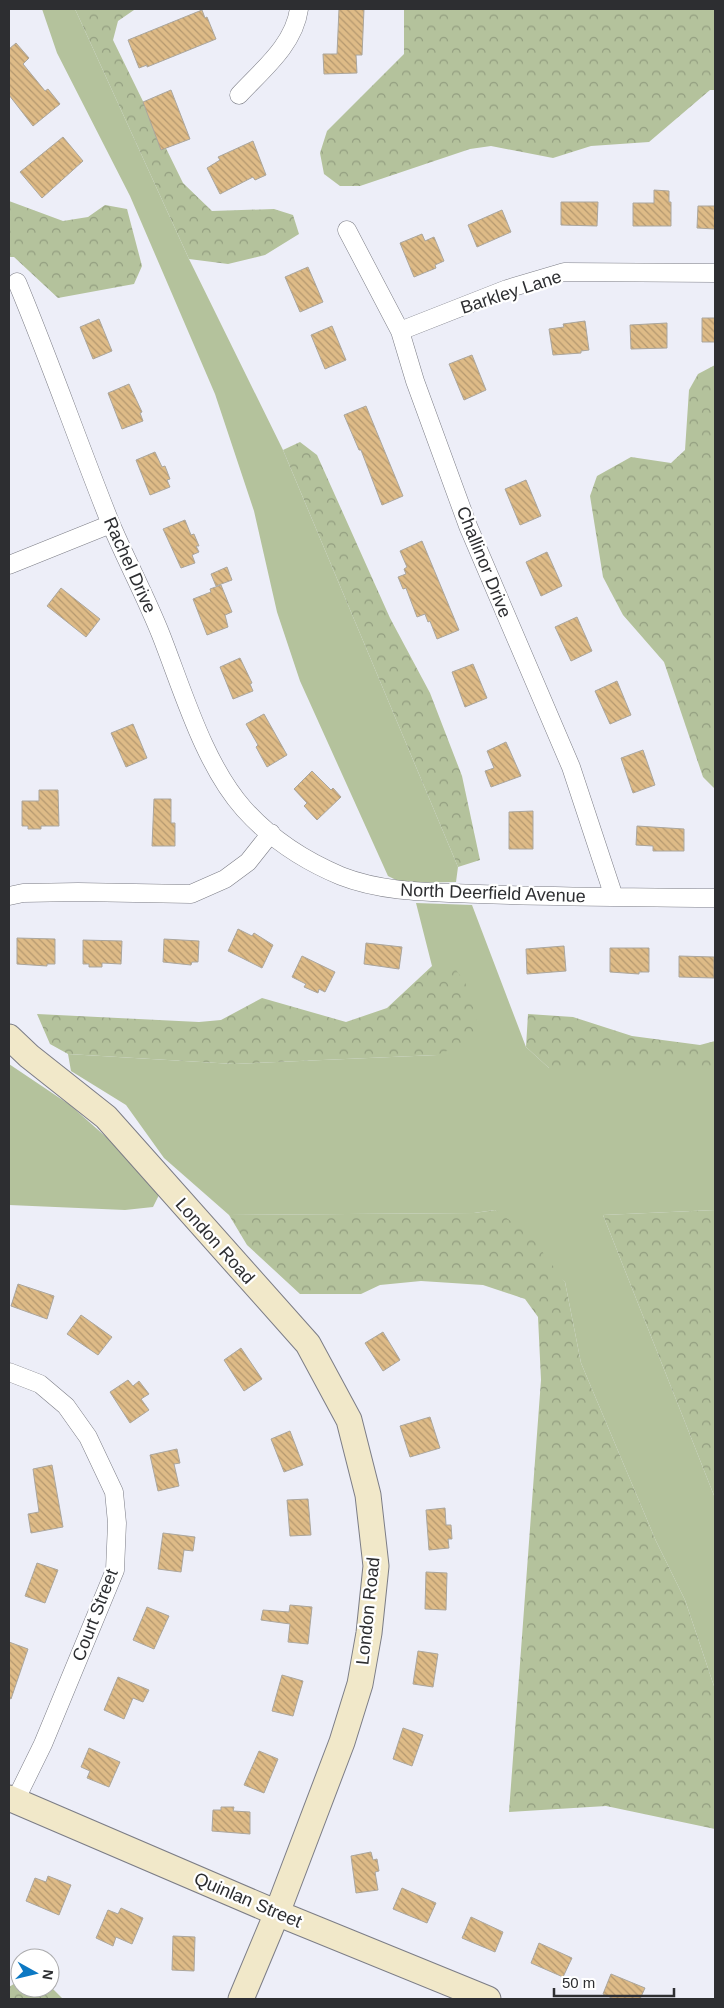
<svg xmlns="http://www.w3.org/2000/svg" width="724" height="2008" viewBox="0 0 724 2008" font-family="Helvetica,sans-serif">
<style>
.grass{fill:#b4c29c}
.forest{fill:url(#forest-crowns)}
.building{fill:url(#building-back-hatch);stroke:#aba69d}
.lines{fill:none;stroke-linecap:round;stroke-linejoin:round}
.street-casing{stroke:#7c7d86;stroke-width:19}
.secondary-casing{stroke:#7c7d86;stroke-width:27}
.street{stroke:#fff;stroke-width:18}
.secondary{stroke:#f1e8c9;stroke-width:25}
.labels{text-anchor:middle;stroke-width:4.5;stroke-linejoin:round;paint-order:stroke}
.street-label{font-size:18px;fill:#2d2e31;stroke:#fff}
</style>
<defs>
<pattern id="forest-crowns" width="20" height="18" patternUnits="userSpaceOnUse" patternTransform="scale(1.25)"><rect width="20" height="18" fill="#b4c29c"/><path d="M2 6a3 3 0 1 1 6 0M12 15a3 3 0 1 1 6 0" fill="none" stroke="#939e80"/></pattern>
<pattern id="building-back-hatch" width="6" height="6" patternUnits="userSpaceOnUse" patternTransform="scale(1.25)"><rect width="6" height="6" fill="#debb87"/><path d="M-1 5l2 2M0 0l6 6M5-1l2 2" fill="none" stroke="#b4986f"/></pattern>
</defs>
<rect width="100%" height="100%" fill="#edeef8"/>
<!-- grass -->
<path class="grass" d="M 42,9 L 75,9 L 189,259 L 283,450 L 458,867 L 456,882 L 402,883 L 388,876 L 300,681 L 277,612 L 254,511 L 215,394 L 130,196 L 57,53 Z
M 416,903 L 472,905 L 526,1047 L 549,1068 L 715,1068 L 715,1210 L 603,1215 L 715,1498 L 715,1689 L 685,1600 L 656,1541 L 581,1363 L 565,1282 L 495,1210 L 474,1213 L 229,1215 L 164,1158 L 126,1105 L 71,1071 L 68,1054 L 234,1064 L 437,1055 L 453,966 L 432,966 Z
M 9,1064 L 70,1105 L 114,1144 L 159,1195 L 153,1207 L 125,1210 L 9,1205 Z"/>
<!-- forest -->
<path class="forest" d="M 75,9 L 142,9 L 134,10 L 118,21 L 113,40 L 183,183 L 212,211 L 274,209 L 293,215 L 299,234 L 265,255 L 228,264 L 189,259 Z
M 404,9 L 715,9 L 715,90 L 710,90 L 649,142 L 591,146 L 553,158 L 491,146 L 470,149 L 360,186 L 340,186 L 324,174 L 320,153 L 327,131 L 404,54 Z
M 9,201 L 63,221 L 88,217 L 105,205 L 127,209 L 142,266 L 134,284 L 58,298 L 14,257 L 9,257 Z
M 715,365 L 715,789 L 703,777 L 664,662 L 623,615 L 603,577 L 590,496 L 597,476 L 631,457 L 671,463 L 685,450 L 689,390 L 698,374 Z
M 300,442 L 317,455 L 390,618 L 430,693 L 462,776 L 480,860 L 458,867 L 283,450 Z
M 432,966 L 453,966 L 465,982 L 477,1020 L 474,1040 L 437,1055 L 234,1064 L 68,1054 L 50,1044 L 37,1014 L 199,1022 L 221,1020 L 262,998 L 346,1022 L 387,1008 Z
M 528,1014 L 573,1017 L 632,1036 L 700,1045 L 715,1041 L 715,1068 L 549,1068 L 526,1047 Z
M 495,1210 L 529,1234 L 565,1282 L 581,1363 L 656,1541 L 685,1600 L 715,1689 L 715,1829 L 606,1806 L 509,1812 L 541,1380 L 538,1317 L 525,1299 L 483,1285 L 421,1281 L 380,1285 L 361,1294 L 300,1294 L 247,1245 L 229,1215 L 474,1213 Z
M 715,1210 L 715,1498 L 603,1215 Z
M 20,1980 L 20,1988 L 50,1988 L 50,1986 L 63,1999 L 9,1999 L 9,1987 Z"/>
<!-- building -->
<path class="building" d="M 339,9 L 364,9 L 362,55 L 356,55 L 357,73 L 324,74 L 323,54 L 337,54 Z
M 202,10 L 205,18 L 207,17 L 216,39 L 147,67 L 147,65 L 139,68 L 128,40 Z
M 16,43 L 29,58 L 23,64 L 45,91 L 48,89 L 60,104 L 33,126 L 9,95 L 9,49 Z
M 171,90 L 190,139 L 161,150 L 143,102 Z
M 63,137 L 83,161 L 42,198 L 20,172 Z
M 253,141 L 266,175 L 255,180 L 253,177 L 220,194 L 207,168 L 220,160 L 218,157 Z
M 654,190 L 669,191 L 669,202 L 671,202 L 671,226 L 633,226 L 633,203 L 654,203 Z
M 561,202 L 598,202 L 597,226 L 561,225 Z
M 698,206 L 715,206 L 715,229 L 697,228 Z
M 502,210 L 511,232 L 477,247 L 468,225 Z
M 422,234 L 425,241 L 434,237 L 444,261 L 435,265 L 436,268 L 414,277 L 400,243 Z
M 308,267 L 323,302 L 300,312 L 285,277 Z
M 702,318 L 715,318 L 715,342 L 702,342 Z
M 99,319 L 112,351 L 93,359 L 80,327 Z
M 585,321 L 589,350 L 581,351 L 581,353 L 553,355 L 549,329 L 564,327 L 563,324 Z
M 667,323 L 667,348 L 631,349 L 630,325 Z
M 332,326 L 346,360 L 325,369 L 311,335 Z
M 472,355 L 486,390 L 464,400 L 449,364 Z
M 129,384 L 142,412 L 140,413 L 143,421 L 122,429 L 108,393 Z
M 366,406 L 403,496 L 382,505 L 361,450 L 359,450 L 344,415 Z
M 155,452 L 162,467 L 165,466 L 170,479 L 167,480 L 170,487 L 150,495 L 136,460 Z
M 526,480 L 541,516 L 520,525 L 505,489 Z
M 185,520 L 191,535 L 194,534 L 199,546 L 196,546 L 199,552 L 192,555 L 195,563 L 181,568 L 163,529 Z
M 422,541 L 459,630 L 437,639 L 430,621 L 428,622 L 425,614 L 417,617 L 406,588 L 403,589 L 398,577 L 406,574 L 404,569 L 407,567 L 400,551 Z
M 547,552 L 562,586 L 541,596 L 526,562 Z
M 227,567 L 232,580 L 216,586 L 211,574 Z
M 221,585 L 232,612 L 225,615 L 228,627 L 207,635 L 193,599 L 211,592 L 210,589 Z
M 61,588 L 100,619 L 86,637 L 47,606 Z
M 577,617 L 592,651 L 571,661 L 555,627 Z
M 240,658 L 252,683 L 250,684 L 253,691 L 233,699 L 220,667 Z
M 473,664 L 487,698 L 465,707 L 452,672 Z
M 617,681 L 631,715 L 610,724 L 595,691 Z
M 264,714 L 287,755 L 267,767 L 256,747 L 258,745 L 246,724 Z
M 133,724 L 147,758 L 126,767 L 111,733 Z
M 506,742 L 521,776 L 491,787 L 485,771 L 494,768 L 487,751 Z
M 643,750 L 655,785 L 633,793 L 621,758 Z
M 312,771 L 331,790 L 333,788 L 341,797 L 317,820 L 304,806 L 307,803 L 294,789 Z
M 39,790 L 58,790 L 59,826 L 41,826 L 41,829 L 28,829 L 28,826 L 22,826 L 22,801 L 39,801 Z
M 154,799 L 171,799 L 171,823 L 175,823 L 175,846 L 152,846 Z
M 533,811 L 533,849 L 509,849 L 509,812 Z
M 637,826 L 684,829 L 684,851 L 653,851 L 653,846 L 636,845 Z
M 238,929 L 252,936 L 254,933 L 273,945 L 262,968 L 228,951 Z
M 17,938 L 55,939 L 55,964 L 47,964 L 47,966 L 17,964 Z
M 164,939 L 199,941 L 198,962 L 192,962 L 191,965 L 163,962 Z
M 83,940 L 122,941 L 121,964 L 102,963 L 102,967 L 89,967 L 89,964 L 83,964 Z
M 366,943 L 402,947 L 399,969 L 364,964 Z
M 564,946 L 566,971 L 527,974 L 526,949 Z
M 610,948 L 649,948 L 649,972 L 639,972 L 639,974 L 610,972 Z
M 302,956 L 335,972 L 325,992 L 319,989 L 318,993 L 304,987 L 306,984 L 292,977 Z
M 679,956 L 714,957 L 714,978 L 679,977 Z
M 18,1284 L 54,1296 L 47,1319 L 11,1306 Z
M 81,1315 L 112,1337 L 98,1355 L 67,1334 Z
M 383,1332 L 400,1360 L 383,1371 L 365,1343 Z
M 241,1348 L 262,1379 L 244,1391 L 224,1360 Z
M 128,1380 L 133,1386 L 139,1381 L 149,1394 L 141,1399 L 149,1410 L 130,1423 L 110,1392 Z
M 430,1417 L 440,1448 L 410,1457 L 400,1426 Z
M 290,1431 L 303,1465 L 284,1472 L 271,1439 Z
M 177,1449 L 180,1463 L 174,1464 L 179,1486 L 158,1491 L 150,1455 Z
M 52,1465 L 63,1527 L 31,1533 L 28,1514 L 39,1512 L 33,1469 Z
M 308,1499 L 311,1535 L 290,1536 L 287,1500 Z
M 445,1508 L 446,1525 L 451,1525 L 452,1539 L 448,1539 L 449,1548 L 429,1550 L 426,1510 Z
M 163,1533 L 195,1537 L 193,1551 L 184,1550 L 181,1572 L 158,1569 Z
M 37,1563 L 58,1570 L 45,1603 L 25,1596 Z
M 426,1572 L 447,1573 L 446,1610 L 425,1609 Z
M 290,1605 L 312,1607 L 308,1644 L 288,1642 L 290,1624 L 261,1620 L 263,1610 L 289,1612 Z
M 147,1607 L 169,1616 L 154,1649 L 133,1640 Z
M 9,1642 L 28,1649 L 11,1699 L 9,1698 Z
M 418,1651 L 438,1654 L 433,1687 L 413,1684 Z
M 282,1675 L 303,1681 L 293,1716 L 272,1711 Z
M 118,1677 L 149,1690 L 143,1702 L 133,1698 L 124,1719 L 104,1710 Z
M 403,1728 L 423,1735 L 412,1766 L 393,1759 Z
M 89,1748 L 120,1762 L 109,1787 L 87,1778 L 90,1771 L 81,1767 Z
M 259,1751 L 278,1759 L 264,1793 L 244,1785 Z
M 221,1807 L 234,1807 L 233,1811 L 250,1812 L 250,1834 L 212,1831 L 213,1810 L 221,1810 Z
M 371,1852 L 373,1860 L 377,1859 L 379,1871 L 375,1872 L 378,1890 L 356,1893 L 351,1856 Z
M 48,1876 L 71,1885 L 59,1915 L 26,1901 L 35,1878 L 46,1882 Z
M 402,1888 L 436,1903 L 427,1923 L 393,1909 Z
M 121,1908 L 143,1918 L 132,1944 L 116,1937 L 113,1946 L 96,1938 L 108,1910 L 118,1914 Z
M 471,1917 L 503,1932 L 495,1952 L 462,1938 Z
M 173,1936 L 195,1937 L 194,1971 L 172,1970 Z
M 539,1943 L 572,1958 L 563,1977 L 531,1963 Z
M 611,1974 L 645,1988 L 640,1999 L 614,1999 L 603,1994 Z"/>
<g class="lines">
<!-- street casing -->
<g class="street-casing">
<path id="street" d="M 239,95 C 262,70 294,45 299,9
M 347,230 L 400,331 L 415,381 L 468,526 L 571,767 L 614,897
M 17,282 C 50,361 78,442 110,522 C 126,560 146,597 161,635 C 183,691 204,764 244,809 C 270,838 305,861 341,876 C 384,893 433,892 479,894 C 557,897 636,897 715,898
M 400,331 L 507,289 L 564,272 L 715,273
M 9,565 L 111,524
M 9,896 L 23,893 L 78,892 L 191,894 L 225,879 L 248,862 L 271,833
M 9,1372 L 40,1384 L 66,1406 L 88,1437 L 114,1492 L 117,1523 L 115,1570 L 43,1744 L 15,1801"/>
</g>
<!-- secondary casing -->
<g class="secondary-casing">
<path id="secondary" d="M 9,1037 L 29,1056 L 106,1117 L 308,1344 L 349,1420 L 368,1495 L 376,1566 L 369,1633 L 360,1684 L 342,1742 L 277,1913 L 241,1999
M 9,1798 L 277,1913 L 488,1999"/>
</g>
<!-- street -->
<use href="#street" class="street"/>
<!-- secondary -->
<use href="#secondary" class="secondary"/>
</g>
<g class="labels">
<!-- street labels -->
<g class="street-label">
<text transform="translate(511 292) rotate(-18)" y="6">Barkley Lane</text>
<text transform="translate(484 562) rotate(68)" y="6">Challinor Drive</text>
<text transform="translate(130 565) rotate(66)" y="6">Rachel Drive</text>
<text transform="translate(493 893) rotate(2)" y="6">North Deerfield Avenue</text>
<text transform="translate(215 1241) rotate(48)" y="6">London Road</text>
<text transform="translate(368 1611) rotate(-84)" y="6">London Road</text>
<text transform="translate(95 1615) rotate(-69)" y="6">Court Street</text>
<text transform="translate(248 1900) rotate(23)" y="6">Quinlan Street</text>
</g>
</g>
<!-- border -->
<rect width="724" height="2008" fill="none" stroke="#2d2e31" stroke-width="20"/>
<!-- north arrow -->
<g transform="translate(35 1973) rotate(98)"><circle r="24" fill="#ffffff" stroke="#ababad"/>
<path d="M0-4L9 19L0 12L-9 19Z" fill="#0c78c3"/>
<text y="-8" font-size="14" font-weight="bold" text-anchor="middle" fill="#2d2e31">N</text>
</g>
<!-- scale -->
<path d="M554 1988v8h120v-8" fill="none" stroke="#2d2e31" stroke-width="2.5"/>
<text x="562" y="1988" font-size="15" fill="#2d2e31" stroke="#ffffff" stroke-width="4" paint-order="stroke">50 m</text>
</svg>
